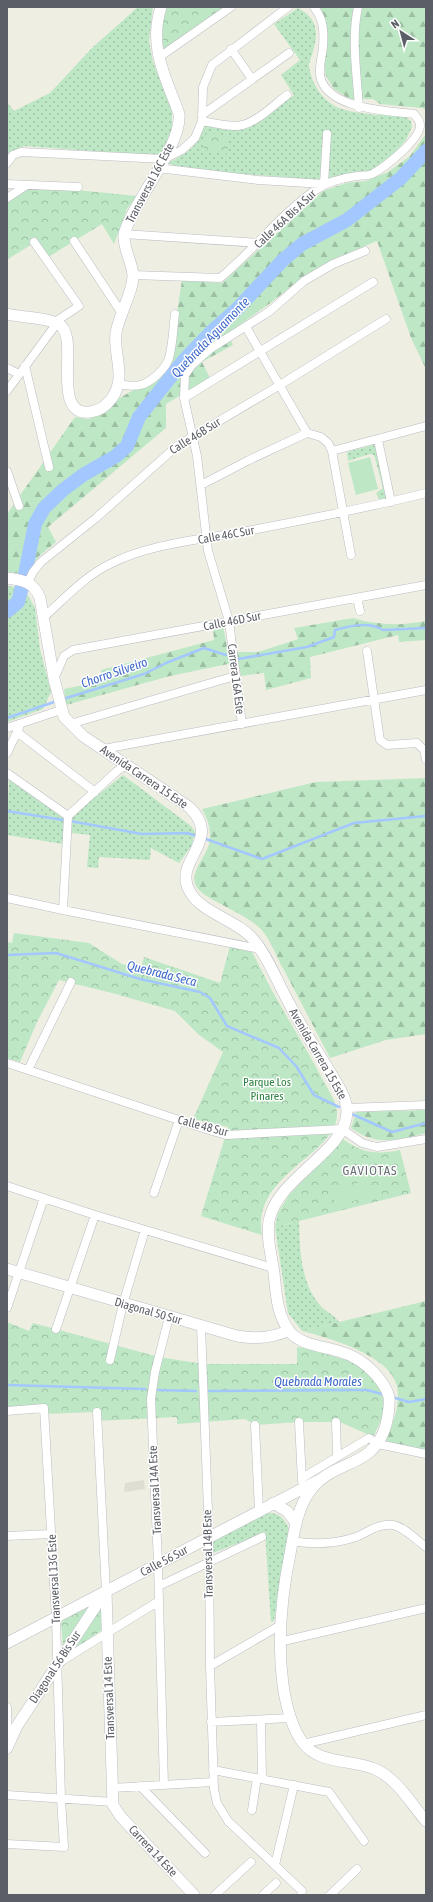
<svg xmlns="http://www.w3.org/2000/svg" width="433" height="1902" viewBox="0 0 433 1902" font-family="'Asap Condensed',sans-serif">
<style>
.education{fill:#dfded2}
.grass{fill:url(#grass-dots)}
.forest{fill:url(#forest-firs)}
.park{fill:url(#park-crowns)}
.garden{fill:#bee8c5}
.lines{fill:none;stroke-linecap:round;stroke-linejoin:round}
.stream{stroke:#a3c7ff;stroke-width:2.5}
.river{stroke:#a3c7ff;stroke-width:14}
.street-casing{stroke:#bbbcc3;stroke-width:9}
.secondary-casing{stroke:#bcbec5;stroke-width:12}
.street{stroke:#fff;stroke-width:8}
.secondary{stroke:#fff;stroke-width:11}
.labels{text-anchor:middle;stroke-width:3;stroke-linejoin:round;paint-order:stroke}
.street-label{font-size:12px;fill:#5b5e65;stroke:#fff}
.park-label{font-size:12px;fill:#2e8241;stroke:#fff}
.water-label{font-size:13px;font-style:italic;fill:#3e6aca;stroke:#fff}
.neighbourhood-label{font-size:13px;letter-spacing:1px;fill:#6c7077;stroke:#fff}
</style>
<defs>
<pattern id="grass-dots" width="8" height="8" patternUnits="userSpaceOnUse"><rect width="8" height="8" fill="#bee8c5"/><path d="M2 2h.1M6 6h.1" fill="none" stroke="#9dbfa4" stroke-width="1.8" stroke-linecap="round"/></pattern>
<pattern id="forest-firs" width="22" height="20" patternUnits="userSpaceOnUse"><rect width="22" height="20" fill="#bee8c5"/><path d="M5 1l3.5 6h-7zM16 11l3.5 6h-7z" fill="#9dbfa4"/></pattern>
<pattern id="park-crowns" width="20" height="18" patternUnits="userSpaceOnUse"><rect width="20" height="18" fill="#bee8c5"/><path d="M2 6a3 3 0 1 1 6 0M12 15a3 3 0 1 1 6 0" fill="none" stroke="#9dbfa4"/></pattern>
</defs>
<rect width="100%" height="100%" fill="#efeee3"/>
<!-- education -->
<path class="education" d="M 144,1480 L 145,1489 L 124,1492 L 125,1483 Z"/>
<!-- grass -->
<path class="grass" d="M 138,7 L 153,7 L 149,41 L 153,62 L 172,111 L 172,131 L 160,156 L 24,146 L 7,154 L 7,102 L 14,111 L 50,93 L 92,48 Z
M 298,8 C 317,18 319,32 313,51 C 312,56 309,62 309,66 C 312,88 327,107 349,111 C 366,115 386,115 404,116 L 411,121 L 412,127 L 406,140 L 387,161 L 369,172 L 346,174 L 320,180 L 182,169 L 168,163 C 187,153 197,148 204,126 L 237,130 L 256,124 L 294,95 L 281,75 L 300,60 L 274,24 Z
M 373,445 L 376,447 L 386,497 L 385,500 L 380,501 L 376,493 L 383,488 L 374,455 L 370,454 L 348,461 L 347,452 Z
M 7,586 L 20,587 L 25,590 L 35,608 L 40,649 L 51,692 L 43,709 L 7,722 Z
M 123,775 L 191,826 L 195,832 L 192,845 L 179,863 L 151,848 L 150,860 L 99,857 L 98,868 L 87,867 L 90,835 L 64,832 L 63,844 L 7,835 L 9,779 L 69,818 Z
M 299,1221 C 300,1248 300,1281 319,1304 C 324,1311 334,1314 339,1322 L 302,1331 L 288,1313 L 275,1227 Z
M 268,1513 C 280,1513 283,1518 289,1528 L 274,1621 L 271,1622 L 265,1532 L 213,1553 L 212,1541 Z"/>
<!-- forest -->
<path class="forest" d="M 315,7 L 426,7 L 426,110 L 422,108 L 380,104 L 373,99 L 350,99 L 334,89 L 326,76 L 324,64 L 328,34 L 324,17 Z
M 426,131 L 426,369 L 411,338 L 377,241 L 336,258 L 306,275 L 269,304 L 228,333 L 233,345 L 202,362 L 210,378 L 166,404 L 166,428 L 48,527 L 56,542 L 38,557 L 29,573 L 7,573 L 7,514 L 75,417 L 89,419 L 100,414 L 118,399 L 168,370 L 182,280 L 222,283 L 323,191 L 346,183 L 366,181 L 388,172 L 410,156 L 425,135 Z
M 353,618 C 376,625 402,626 426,621 L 426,640 L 399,642 L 398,635 L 310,657 L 311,678 L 266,690 L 264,673 L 241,676 L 238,662 L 170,676 L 66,705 L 64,689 L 102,681 L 101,670 L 214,640 L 213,627 L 223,625 L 228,652 L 258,652 L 298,639 L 294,628 Z
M 426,778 L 426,1034 L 386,1040 L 330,1058 C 315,1029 300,1001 285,972 C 278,960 273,946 265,934 C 251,914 203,900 196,886 C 189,872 206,857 209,844 C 212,831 208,820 202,809 L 316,782 Z
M 426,1110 L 426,1133 C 397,1140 377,1147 351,1128 L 356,1112 Z
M 426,1301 L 426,1450 L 385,1443 C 392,1426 401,1405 397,1386 C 390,1355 329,1338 302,1331 Z"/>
<!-- park -->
<path class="park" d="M 165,7 L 226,7 L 163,52 L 162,20 Z
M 207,132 L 230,137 L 226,155 L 203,150 Z
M 26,185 L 137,196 L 127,209 L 114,244 L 102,224 L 45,259 L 34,243 L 8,259 L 7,200 Z
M 14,933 L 89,943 L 122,964 L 141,968 L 144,957 L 220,983 L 230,946 L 252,952 C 261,969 269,986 279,1003 C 294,1029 310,1055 324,1082 C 329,1091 336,1101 337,1112 C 340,1154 250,1174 262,1235 L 201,1216 L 228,1127 L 193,1119 L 223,1052 L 199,1035 L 175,1011 L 112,993 L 59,980 L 37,1022 L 20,1062 L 7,1058 L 7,942 L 12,943 Z
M 343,1139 C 361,1153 378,1155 400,1150 L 411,1193 L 275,1227 L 278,1213 L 289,1195 Z
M 7,1322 L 29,1331 L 33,1323 L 159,1357 L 203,1364 L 297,1364 L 297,1347 L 305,1348 L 360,1364 L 384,1390 L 384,1414 L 374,1435 L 369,1435 L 340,1422 L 299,1422 L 255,1425 L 245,1419 L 177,1424 L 177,1417 L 97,1421 L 96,1412 L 45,1414 L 44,1408 L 7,1411 Z
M 102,1600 L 102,1630 L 71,1651 Z
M 92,1602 L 63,1647 L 61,1620 Z"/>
<!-- garden -->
<path class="garden" d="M 370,457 L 378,489 L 356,495 L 348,463 Z
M 369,1180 L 374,1195 L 336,1206 L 331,1191 Z"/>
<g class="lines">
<!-- stream -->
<path class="stream" d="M 238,659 L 307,647 L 334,637 L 335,630 C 350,626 369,621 383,630 L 426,628
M 63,699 L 144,674 L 166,663 L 204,648 L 226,655
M 7,718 L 57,701
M 7,811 L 63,820
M 70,821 L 142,834 L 187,833 L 197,836
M 203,838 L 262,859 L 354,823 L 426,816
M 7,955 L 56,953 L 140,979 L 200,992 L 210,998 L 227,1026 L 279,1048 L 296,1066 L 314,1095 L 339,1107
M 352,1114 L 392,1132 L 426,1123
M 7,1385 L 145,1389
M 158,1390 L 196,1391
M 209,1391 L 351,1390 L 367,1390 L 385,1395
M 392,1397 L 409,1402 L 426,1399"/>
<!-- river -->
<path class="river" d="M 25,574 L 35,524 L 44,508 L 63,490 L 83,475 L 116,456 L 127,446 L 139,417 L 184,360 L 210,333 L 237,309 L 283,260 L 302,244 L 347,220 L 401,178 L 426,151
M 7,611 L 18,602 L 22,587"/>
<!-- street casing -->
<g class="street-casing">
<path id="street" d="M 358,7 C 351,39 357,75 359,108
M 231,49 L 252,79
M 158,58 L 231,7
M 202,115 L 289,53
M 202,121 C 214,123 230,128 243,125 C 259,120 274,105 287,95
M 7,163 L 13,155 L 21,152 L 164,159 L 182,150 L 195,138 L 202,121 L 203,87 L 212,65 L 288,7
M 158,168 L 258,180 L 324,184 L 327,134
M 7,184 L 78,187
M 7,198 L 27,185
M 124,234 L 258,243
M 74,241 L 121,312
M 34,242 L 79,306 L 55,322
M 133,275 L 220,278 C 253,251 279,216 314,191 C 327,182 341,178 357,176 C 362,175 368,176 372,174 C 384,168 421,139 420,125 C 420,120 416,117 414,114 C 388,111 325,109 320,75 C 319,66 322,56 323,47 C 324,31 324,20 314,7
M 246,327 L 307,433 L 321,437 L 328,443 L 332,451 L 351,555
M 25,366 L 49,467
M 7,368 L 19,374
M 118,384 C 125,385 133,387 140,385 C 151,383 166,368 169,358 C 173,344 173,328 175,314
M 7,391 L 57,323
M 184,398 L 373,282
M 378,440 L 391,502
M 332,451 L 426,426
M 7,471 L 19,506
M 201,485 L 249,460 L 307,433
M 28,582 L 33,572 L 41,562 L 96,518 L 177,446 L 280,385 L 386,319
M 357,598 L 360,611
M 44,617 C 65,598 85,576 110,564 C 146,545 196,540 236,533 C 300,521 363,509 426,493
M 367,651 L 380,740 L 387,745 L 417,743 L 424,750 L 426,759
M 54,679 L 64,656 L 73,650 L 426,585
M 70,724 L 235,676
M 242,724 L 229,621 L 208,551 L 197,456 L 184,398 L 185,375 L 192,365 L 210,349 L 270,311 L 304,281 L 333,264 L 365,251
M 7,728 L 61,710
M 17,732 L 95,792
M 103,749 L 426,690
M 7,753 L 19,728
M 7,773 L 68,816
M 68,816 L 117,771 L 126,765
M 7,898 L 63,910 L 260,949
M 63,910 L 68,816
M 7,1063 L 209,1130 L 226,1135 L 342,1129 L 362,1143 L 377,1147 L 426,1139
M 28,1070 L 71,982
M 347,1108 L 426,1105
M 7,1186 L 95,1215 L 273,1268
M 154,1193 L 179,1120
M 7,1308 L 44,1198
M 201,1326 L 209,1537 L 210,1666 L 214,1789 L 217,1803 L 228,1821 L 302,1891 L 301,1895
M 56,1329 L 95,1215
M 110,1360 L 123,1304 L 145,1230
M 7,1411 L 44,1408 L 56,1618 L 61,1799 L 64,1847 L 7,1844
M 97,1412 L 106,1592
M 299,1422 L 302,1481
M 336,1422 L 337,1456
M 255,1425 L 259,1511
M 302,1478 L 369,1438 L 378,1444 L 426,1454
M 7,1536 L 51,1534
M 292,1541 C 314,1545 335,1544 356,1537 C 368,1532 379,1523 393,1525 C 406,1528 416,1540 426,1547
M 159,1586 L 262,1537
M 279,1642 L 426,1608
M 60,1662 L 159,1601
M 210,1666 L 279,1626
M 7,1707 L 8,1744
M 261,1721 L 262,1779
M 211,1722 L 291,1718
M 303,1744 L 426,1715
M 213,1770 L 329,1792 L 364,1841
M 164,1785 L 158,1564 L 151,1399 L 155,1372 L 169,1317
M 140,1786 L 205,1853
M 112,1788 L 213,1782
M 7,1795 L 113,1802
M 252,1810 L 257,1778
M 275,1865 L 294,1785
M 215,1895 L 251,1862
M 263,1895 L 276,1883
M 330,1895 L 357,1869"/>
</g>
<!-- secondary casing -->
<g class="secondary-casing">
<path id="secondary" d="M 7,314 C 21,318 54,317 62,327 C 78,344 51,416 90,412 C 99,411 107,405 112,398 C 127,377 113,355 116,333 C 119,314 133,293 133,275 C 132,261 123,249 124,234 C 134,200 182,146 179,114 C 166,77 148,48 161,7
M 7,578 C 23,580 34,582 40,598 L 54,679 L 64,717 L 83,736 L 189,807 C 224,840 173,860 189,890 C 200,913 236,919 253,939 C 269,958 277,982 289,1003 C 304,1033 324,1060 340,1089 C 344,1097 347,1103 347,1112 C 346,1152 276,1178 269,1221 C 266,1238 272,1257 274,1273 C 276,1293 277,1316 290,1332 C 301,1345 322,1346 338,1351 C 353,1355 367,1364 377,1376 C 382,1382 387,1389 389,1397 C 390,1406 388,1416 386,1425 C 373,1470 334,1458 310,1491 C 297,1509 294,1532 290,1554 C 281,1598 277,1640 283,1685 C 286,1705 291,1727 303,1743 C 319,1765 355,1759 377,1770 C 399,1781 411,1804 426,1821
M 7,1269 L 237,1336 C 255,1339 272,1339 289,1330
M 273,1503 L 287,1511 L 296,1523
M 106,1592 L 113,1805 L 121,1817 L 194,1895
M 7,1643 L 317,1481
M 7,1748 L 17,1726 L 103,1595"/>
</g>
<!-- street -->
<use href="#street" class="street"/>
<!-- secondary -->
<use href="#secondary" class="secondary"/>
</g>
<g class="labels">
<!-- street labels -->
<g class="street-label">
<text transform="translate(150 183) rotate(-62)" y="4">Transversal 16C Este</text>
<text transform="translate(285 219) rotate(-43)" y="4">Calle 46A Bis A Sur</text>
<text transform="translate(195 436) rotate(-32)" y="4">Calle 46B Sur</text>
<text transform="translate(226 535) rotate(-10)" y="4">Calle 46C Sur</text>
<text transform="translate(232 621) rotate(-11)" y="4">Calle 46D Sur</text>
<text transform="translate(236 679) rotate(83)" y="4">Carrera 16A Este</text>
<text transform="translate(144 777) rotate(34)" y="4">Avenida Carrera 15 Este</text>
<text transform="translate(318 1054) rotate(60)" y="4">Avenida Carrera 15 Este</text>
<text transform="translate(203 1126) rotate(15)" y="4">Calle 48 Sur</text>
<text transform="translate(148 1311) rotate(16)" y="4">Diagonal 50 Sur</text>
<text transform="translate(155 1490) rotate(-93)" y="4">Transversal 14A Este</text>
<text transform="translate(208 1554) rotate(-91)" y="4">Transversal 14B Este</text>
<text transform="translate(164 1561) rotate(-28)" y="4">Calle 56 Sur</text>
<text transform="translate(54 1579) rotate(-93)" y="4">Transversal 13G Este</text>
<text transform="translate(55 1667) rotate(-57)" y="4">Diagonal 56 Bis Sur</text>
<text transform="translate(109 1698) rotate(-92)" y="4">Transversal 14 Este</text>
<text transform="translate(153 1851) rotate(47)" y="4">Carrera 14 Este</text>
</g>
<!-- park labels -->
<g class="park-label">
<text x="267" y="1086">Parque Los<tspan x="267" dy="14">Pinares</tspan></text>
</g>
<!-- water labels -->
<g class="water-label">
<text transform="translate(210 337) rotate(-46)" y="5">Quebrada Aguamonte</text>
<text transform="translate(114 672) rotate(-19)" y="5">Chorro Silveiro</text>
<text transform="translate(162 973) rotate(14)" y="5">Quebrada Seca</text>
<text x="318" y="1386">Quebrada Morales</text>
</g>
<!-- neighbourhood labels -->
<g class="neighbourhood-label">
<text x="370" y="1175">GAVIOTAS</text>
</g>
</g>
<!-- border -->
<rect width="433" height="1902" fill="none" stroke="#5b5e65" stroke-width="16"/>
<!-- north arrow -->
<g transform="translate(401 32) rotate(324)" stroke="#ffffff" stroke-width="3" paint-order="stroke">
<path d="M0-3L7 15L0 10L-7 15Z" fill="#5b5e65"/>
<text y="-6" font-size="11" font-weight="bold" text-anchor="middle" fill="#5b5e65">N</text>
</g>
</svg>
